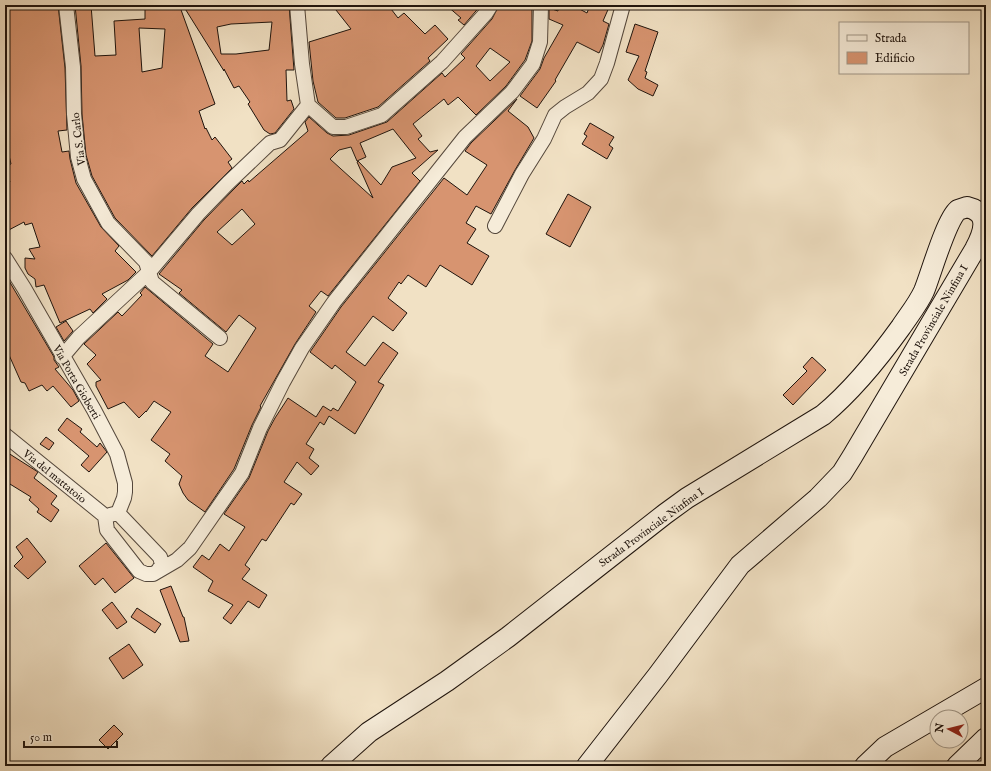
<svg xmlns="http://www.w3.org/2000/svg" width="991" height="771" viewBox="0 0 991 771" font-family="'IM FELL English',serif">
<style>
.building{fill:#d79470;stroke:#1f140d;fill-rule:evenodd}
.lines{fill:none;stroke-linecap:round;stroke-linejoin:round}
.street-casing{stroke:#54473b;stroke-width:16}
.secondary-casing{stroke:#1f140d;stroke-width:22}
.street{stroke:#f6ecd9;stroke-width:14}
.secondary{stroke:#f6ecd9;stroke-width:20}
.labels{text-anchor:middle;stroke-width:3;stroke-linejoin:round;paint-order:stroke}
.street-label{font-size:11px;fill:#1f140d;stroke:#f6ecd9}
</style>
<rect width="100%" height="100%" fill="#f1e1c4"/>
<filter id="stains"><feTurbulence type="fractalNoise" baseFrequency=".005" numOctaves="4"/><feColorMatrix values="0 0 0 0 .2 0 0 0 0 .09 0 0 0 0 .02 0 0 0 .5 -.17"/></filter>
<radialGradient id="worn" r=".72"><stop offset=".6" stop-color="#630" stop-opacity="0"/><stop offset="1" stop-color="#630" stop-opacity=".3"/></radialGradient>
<!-- building -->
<path class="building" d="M 5,5 L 58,5 L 65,68 L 67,130 L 58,131 L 62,152 L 69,151 L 70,159 L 76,183 L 101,227 L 119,246 L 115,251 L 136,272 L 128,280 L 102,294 L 107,299 L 93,313 L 90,309 L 60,323 L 44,285 L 36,287 L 35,279 L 28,274 L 25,268 L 25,258 L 35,259 L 29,249 L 40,247 L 32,223 L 25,225 L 24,222 L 5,232 L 5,184 L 10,182 L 5,170 L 5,166 L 11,164 L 5,138 Z
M 75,5 L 91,5 L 95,56 L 116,55 L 114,21 L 145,19 L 145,5 L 168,5 L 168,7 L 180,7 L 215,104 L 199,111 L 205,129 L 206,128 L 212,140 L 215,137 L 232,159 L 228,162 L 232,168 L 192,208 L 152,256 L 115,218 L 92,176 L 86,155 L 82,114 L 81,66 ZM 139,28 L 165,29 L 162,68 L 142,72 Z
M 191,5 L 289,5 L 294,70 L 286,70 L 287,101 L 291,100 L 294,109 L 275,133 L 270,134 L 264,130 L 248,104 L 250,102 L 239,86 L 234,88 L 224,69 L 224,71 L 184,7 L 192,8 ZM 272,22 L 269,50 L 236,54 L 221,54 L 217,27 L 231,24 Z
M 332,5 L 388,5 L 398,18 L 404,13 L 425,34 L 435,25 L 448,39 L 428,58 L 430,61 L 378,107 L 345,118 L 336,118 L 318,102 L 313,81 L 309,42 L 351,29 Z
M 446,5 L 481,5 L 464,25 L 458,20 L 461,18 Z
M 499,5 L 532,5 L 532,41 L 525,60 L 506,86 L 476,115 L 458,97 L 448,105 L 444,99 L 413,124 L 422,136 L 418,139 L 430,152 L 438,150 L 412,173 L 420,181 L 328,296 L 321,291 L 309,306 L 316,312 L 295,344 L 260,406 L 261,407 L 252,425 L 234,469 L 205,512 L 188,500 L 183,493 L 179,484 L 182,476 L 165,461 L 170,454 L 151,440 L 171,412 L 154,401 L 146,412 L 146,411 L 139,418 L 124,402 L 108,409 L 96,386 L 96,382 L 101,380 L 87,364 L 96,355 L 84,344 L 118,312 L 122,316 L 142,295 L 140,293 L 145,287 L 213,344 L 205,356 L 228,372 L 256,328 L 239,315 L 226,332 L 179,293 L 182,290 L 159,274 L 204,220 L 234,189 L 242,181 L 244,184 L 248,180 L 249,182 L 308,131 L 305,122 L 309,117 L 327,133 L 333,136 L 349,135 L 387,122 L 442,73 L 445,77 L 465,58 L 461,54 L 492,19 ZM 490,48 L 510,62 L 490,81 L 476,66 ZM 393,129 L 416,158 L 392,167 L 381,185 L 358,161 L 357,162 L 373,198 L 330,159 L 339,150 L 351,147 L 357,161 L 366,157 L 360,143 ZM 242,209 L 255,224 L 232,245 L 217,232 Z
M 558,5 L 572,5 L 587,13 L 590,5 L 610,5 L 603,21 L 609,24 L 603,45 L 599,53 L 577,42 L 555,80 L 556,81 L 537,108 L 520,96 L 540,69 L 544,58 L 563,25 L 549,19 L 549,8 L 558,11 Z
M 635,24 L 658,32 L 645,71 L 647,72 L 645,78 L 658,85 L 653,96 L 638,89 L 628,80 L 639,56 L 626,52 Z
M 517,99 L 508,111 L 528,127 L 534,138 L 515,170 L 491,214 L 476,206 L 466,223 L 476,229 L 467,243 L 489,256 L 472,285 L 440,265 L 426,287 L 408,275 L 401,284 L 399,282 L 388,298 L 407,313 L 393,331 L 373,316 L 346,352 L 365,366 L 383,342 L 398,353 L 378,382 L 384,385 L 355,434 L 329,416 L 324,425 L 320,422 L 306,444 L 314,449 L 309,458 L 319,466 L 311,475 L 297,462 L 284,482 L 302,494 L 294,505 L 291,503 L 266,541 L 262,539 L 245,565 L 250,569 L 242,579 L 267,595 L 259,608 L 248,601 L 231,624 L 223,618 L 233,605 L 208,591 L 213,581 L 193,567 L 202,555 L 209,560 L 220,544 L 229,551 L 245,527 L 224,514 L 249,478 L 268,431 L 275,418 L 288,398 L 316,417 L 323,406 L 331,411 L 333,408 L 338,411 L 356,382 L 335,365 L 332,369 L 310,352 L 341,307 L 444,178 L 467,195 L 487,165 L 465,151 L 471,143 Z
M 590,123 L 614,137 L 609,145 L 613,148 L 607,159 L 582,144 L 587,136 L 584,134 Z
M 568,194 L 591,207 L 570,247 L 546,234 Z
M 5,274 L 54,357 L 54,360 L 59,367 L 55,369 L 73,390 L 79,401 L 71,407 L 53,386 L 47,391 L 42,385 L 29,391 L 25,383 L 21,382 L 5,346 L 5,334 L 9,332 L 5,324 Z
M 66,321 L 73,331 L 64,341 L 56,327 Z
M 812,357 L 826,370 L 793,405 L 783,395 L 807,371 L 803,367 Z
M 67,418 L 82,429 L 80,432 L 97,447 L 100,443 L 107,452 L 89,472 L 81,465 L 89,456 L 58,430 Z
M 46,437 L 54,443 L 49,450 L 40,444 Z
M 5,451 L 38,472 L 34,478 L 57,496 L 51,504 L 59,510 L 51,522 L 37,512 L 39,509 L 29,500 L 31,497 L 5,481 Z
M 27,538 L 46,562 L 28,579 L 14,566 L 23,557 L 16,547 Z
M 106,543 L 134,578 L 115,593 L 103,578 L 95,585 L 79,566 Z
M 171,586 L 183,617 L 184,617 L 189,641 L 180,642 L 160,590 Z
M 112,602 L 127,622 L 117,629 L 102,610 Z
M 137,608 L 161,624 L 155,633 L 131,617 Z
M 129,644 L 143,665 L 123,679 L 109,658 Z
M 114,725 L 123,734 L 108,749 L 99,740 Z"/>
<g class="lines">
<!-- street casing -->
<g class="street-casing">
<path id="street" d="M 66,5 L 73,67 L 74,114 L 78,157 L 84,179 L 108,223 L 146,262 L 152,282 L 220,338
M 297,5 L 302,64 L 308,105 L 333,127 L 346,127 L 382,115 L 442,62 L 486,13 L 491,5
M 495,226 L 522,174 L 544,139 L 555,115 L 565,107 L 588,93 L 601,79 L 607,63 L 623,5
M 5,258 L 24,288 L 94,410 L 117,454 L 125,483 L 125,492 L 124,498 L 118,513
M 62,357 L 79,337 L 149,272 L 198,214 L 228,183 L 270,143 L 280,140 L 308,105
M 5,435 L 105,516
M 110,515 L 118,513 L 160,557 L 162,564 L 159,569
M 105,516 L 107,530 L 139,571 L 146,574 L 153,574 L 177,560 L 190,548 L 242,473 L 260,428 L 283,382 L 302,348 L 334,302 L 465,137 L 512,92 L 533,64 L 540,42 L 541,5"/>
</g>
<!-- secondary casing -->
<g class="secondary-casing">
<path id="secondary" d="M 331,766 L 369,732 L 447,681 L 508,637 L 665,514 L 687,498 L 823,415 C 853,390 878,359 901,327 C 909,315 918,304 924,291 C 931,274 946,220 958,210 C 961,209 964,208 967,207 C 991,213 984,232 975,249 L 852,457 L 842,473 L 818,498 L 740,565 L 658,675 L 587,766
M 865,766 L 885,747 L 986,688
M 957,766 L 986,738"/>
</g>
<!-- street -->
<use href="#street" class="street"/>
<!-- secondary -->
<use href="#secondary" class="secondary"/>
</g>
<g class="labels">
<!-- street labels -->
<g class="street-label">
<text transform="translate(78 139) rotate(-97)" y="4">Via S. Carlo</text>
<text transform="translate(933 320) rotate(-60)" y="4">Strada Provinciale Ninfina I</text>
<text transform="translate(77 382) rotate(60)" y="4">Via Porta Gioberti</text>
<text transform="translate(55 476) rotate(39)" y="4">Via del mattatoio</text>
<text transform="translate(651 527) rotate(-36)" y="4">Strada Provinciale Ninfina I</text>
</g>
</g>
<!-- margin -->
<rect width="991" height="771" fill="none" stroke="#f1e1c4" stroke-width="20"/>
<rect x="6" y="6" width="979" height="759" fill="none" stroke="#1f140d" stroke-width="2"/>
<rect x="10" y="10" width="971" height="751" fill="none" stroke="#1f140d"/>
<!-- legend -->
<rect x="839" y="22" width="130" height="52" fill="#f6ecd9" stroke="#a09687"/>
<rect x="847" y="35" width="20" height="6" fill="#f6ecd9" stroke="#a09687"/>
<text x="875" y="42" font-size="12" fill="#1f140d">Strada</text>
<rect x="847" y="52" width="20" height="12" fill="#d79470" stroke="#a09687"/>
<text x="875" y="62" font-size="12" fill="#1f140d">Edificio</text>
<!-- north arrow -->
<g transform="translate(949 729) rotate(277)"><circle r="19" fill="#f6ecd9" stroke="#a09687"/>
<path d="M0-3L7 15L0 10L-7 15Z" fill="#8f2418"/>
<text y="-6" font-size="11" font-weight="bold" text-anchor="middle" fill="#1f140d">N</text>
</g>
<!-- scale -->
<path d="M24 741v6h93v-6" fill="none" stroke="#1f140d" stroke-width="2"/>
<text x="30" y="741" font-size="12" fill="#1f140d" stroke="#f6ecd9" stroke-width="3" paint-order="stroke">50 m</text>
<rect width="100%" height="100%" filter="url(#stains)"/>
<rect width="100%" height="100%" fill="url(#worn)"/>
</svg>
